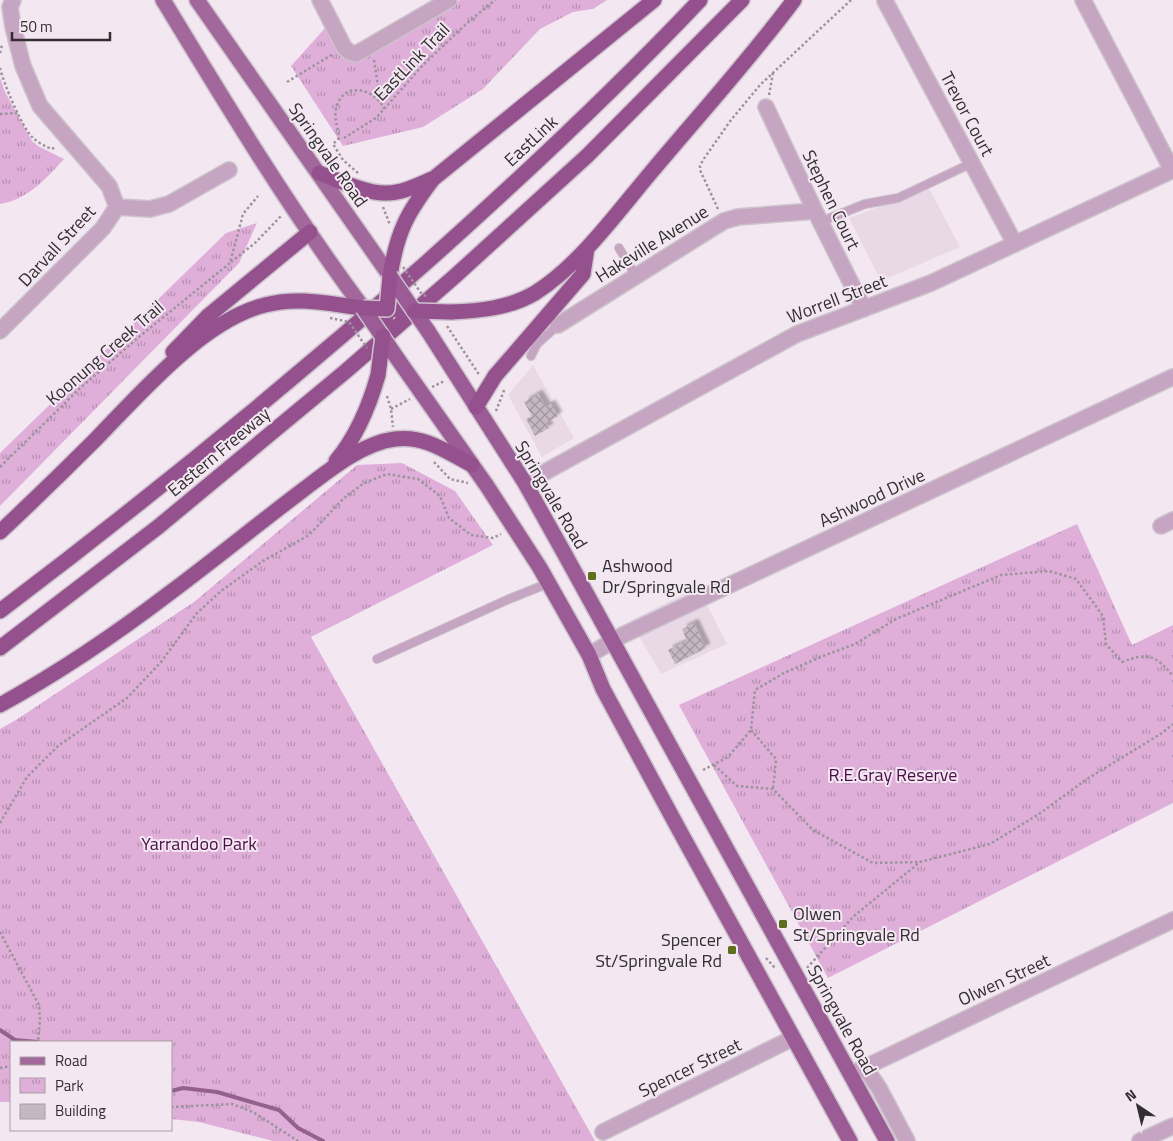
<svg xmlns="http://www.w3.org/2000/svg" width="1173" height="1141" viewBox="0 0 1173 1141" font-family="'Titillium Web',sans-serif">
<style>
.built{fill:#e9d9e6}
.park{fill:url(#park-tufts)}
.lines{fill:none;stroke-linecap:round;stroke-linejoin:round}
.stream{stroke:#94618e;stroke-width:4}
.building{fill:url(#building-cross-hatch);filter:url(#shadow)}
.service-casing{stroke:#cdc3cc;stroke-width:10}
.minor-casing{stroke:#cdc3cc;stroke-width:18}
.primary-casing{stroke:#cdc3cc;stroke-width:18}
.trunk-casing{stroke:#cdc3cc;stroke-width:18}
.motorway-casing{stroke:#cdc3cc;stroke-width:18}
.path{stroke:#9c949b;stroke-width:2.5;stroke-dasharray:2.5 2.5;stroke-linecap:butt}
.service{stroke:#c5a5c1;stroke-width:8}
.minor{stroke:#c5a5c1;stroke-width:15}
.primary{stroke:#a2689c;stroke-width:15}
.trunk{stroke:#9b5c95;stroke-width:15}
.motorway{stroke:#94518e;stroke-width:15}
.trunk-bridge-casing{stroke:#cdc3cc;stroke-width:18;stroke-linecap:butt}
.motorway-bridge-casing{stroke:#cdc3cc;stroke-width:18;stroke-linecap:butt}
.path-bridge{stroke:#9c949b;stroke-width:2.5;stroke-dasharray:2.5 2.5;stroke-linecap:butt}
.trunk-bridge{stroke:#9b5c95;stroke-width:15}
.motorway-bridge{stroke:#94518e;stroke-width:15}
.poi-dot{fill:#5e6f1c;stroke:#f3e8f2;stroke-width:2}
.labels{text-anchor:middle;stroke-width:4;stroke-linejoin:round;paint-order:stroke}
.street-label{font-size:18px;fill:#332e32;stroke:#f3e8f2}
.poi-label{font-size:18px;fill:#332e32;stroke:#f3e8f2;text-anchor:start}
.park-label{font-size:18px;fill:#4c0b49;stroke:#f3e8f2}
</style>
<defs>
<pattern id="park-tufts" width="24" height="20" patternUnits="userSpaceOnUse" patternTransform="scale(1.25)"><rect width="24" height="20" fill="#dfafd9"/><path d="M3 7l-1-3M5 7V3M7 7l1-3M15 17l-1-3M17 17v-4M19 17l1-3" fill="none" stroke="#b58fb1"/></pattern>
<pattern id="building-cross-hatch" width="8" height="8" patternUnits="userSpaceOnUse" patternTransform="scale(1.25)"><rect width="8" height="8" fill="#c4b9c3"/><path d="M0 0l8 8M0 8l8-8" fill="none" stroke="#a0979f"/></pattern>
<filter id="shadow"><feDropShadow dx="4.5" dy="-4.5" stdDeviation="1" flood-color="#0004"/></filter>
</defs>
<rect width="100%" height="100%" fill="#f3e8f2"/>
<!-- built -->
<path class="built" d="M 929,188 L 960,247 L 881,281 L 849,218 Z
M 533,365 L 574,438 L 542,457 L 508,395 Z
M 698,587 L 727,644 L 661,674 L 630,621 Z"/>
<!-- park -->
<path class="park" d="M 460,0 L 607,0 L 593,9 L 573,12 L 540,29 L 483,89 L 423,127 L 343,146 L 291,66 L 327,26 L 357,60 Z
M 0,78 L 5,92 L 32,141 L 38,146 L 64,159 C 47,178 27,200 0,204 Z
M 257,223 L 239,263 L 0,506 L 0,453 L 226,233 Z
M 402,463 L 455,491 L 493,545 L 311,637 L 595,1141 L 273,1141 L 199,1122 L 171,1119 L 171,1042 L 11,1042 L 11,1102 L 0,1102 L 0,729 L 16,720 L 194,602 L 357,465 Z
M 1077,524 L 1132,645 L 1173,625 L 1173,803 L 828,978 L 679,705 Z"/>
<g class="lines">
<!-- stream -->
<path class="stream" d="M 0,1030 L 15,1040 L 38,1042
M 171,1091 L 183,1088 L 217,1092 L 279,1110 L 298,1128 L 323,1141"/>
</g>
<!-- building -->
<path class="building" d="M 538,394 L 546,407 L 551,404 L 558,416 L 546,423 L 549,428 L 535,436 L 526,419 L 532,416 L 524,402 Z
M 694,623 L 706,648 L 675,664 L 668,650 L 687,641 L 682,629 Z"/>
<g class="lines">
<!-- service casing -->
<g class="service-casing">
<path id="service" d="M 820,222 L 865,204 L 898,198 L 972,163
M 619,248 L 636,276
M 531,356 L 537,344 L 558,325
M 377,659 L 509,599 L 549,583"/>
</g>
<!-- minor casing -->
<g class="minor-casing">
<path id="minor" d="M 13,0 L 10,7 L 13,27 L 23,66 L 40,106 L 109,186 L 117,207
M 320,0 L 344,47 L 349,52 L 356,54 L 449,0
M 1083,0 L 1172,170
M 885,1 L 1015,244
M 766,107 L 815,211 L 864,309
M 558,325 L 724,221 L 738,217 L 815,211
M 0,331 L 103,228 L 117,207 L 150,209 L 169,204 L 229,170
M 525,483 L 797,334 L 931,283 L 1173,170
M 1161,526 L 1173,520
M 589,655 L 623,635 L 1173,377
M 864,1066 L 879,1088 L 907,1141
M 851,1074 L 1173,920
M 603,1132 L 793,1038
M 1140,1141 L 1173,1126"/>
</g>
<!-- primary casing -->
<g class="primary-casing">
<path id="primary" d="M 163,0 C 226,104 290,210 363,308
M 197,0 L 390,276"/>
</g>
<!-- trunk casing -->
<g class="trunk-casing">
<path id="trunk" d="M 428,331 L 525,483 L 563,551 L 887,1141
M 397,358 L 487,486 L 540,568 L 589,655 L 603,689 L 677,826 L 850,1141"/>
</g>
<!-- motorway casing -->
<g class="motorway-casing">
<path id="motorway" d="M 319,173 C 337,180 368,194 387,193 C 403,193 418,185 432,179
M 390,276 C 397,232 407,213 433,179 L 654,0
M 451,312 C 479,311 510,308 535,293 C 580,265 619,210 653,170 C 700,114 750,59 794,0
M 383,336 L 387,309 L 414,311
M 173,352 L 208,316 L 310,232
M 476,407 L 495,376 L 583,274 L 587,248
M 336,461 C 357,436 369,407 378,375
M 0,532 C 32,502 64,471 95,440 C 139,395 203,320 265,305 C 298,296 329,304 363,308
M 0,611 C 147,500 289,384 427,262 C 521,178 613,92 700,0
M 0,648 L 158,527 L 346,371 L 454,277 L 587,156 L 742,0
M 0,705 C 60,672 116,634 171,592 C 215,559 258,524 303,490 C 328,471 362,443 395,439 C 424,435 447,452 472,465"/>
</g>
<!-- path -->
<path class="path" d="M 0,53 L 2,45
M 374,60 L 380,99
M 0,68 C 3,82 22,127 32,137 C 37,142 44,146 52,149 L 56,146
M 287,82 L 333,54
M 769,95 L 773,73
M 0,114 L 18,113
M 344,138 L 376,118 L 423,65 L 466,24 L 495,0
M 358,173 L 343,160 L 333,144 L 339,138 C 338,125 332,116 338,103 C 347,81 376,90 384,109
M 383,207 L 390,225
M 718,209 L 700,170 L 700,166 L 703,160 L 731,120 L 760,85 L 851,0
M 231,262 L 255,243 L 282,215
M 447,326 L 480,376
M 432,387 L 442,382 L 444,384
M 387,396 L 391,409 L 393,427
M 391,409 L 410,399
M 496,411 L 505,388
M 434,462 L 450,479 L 468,483
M 0,467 L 78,390 L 139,337 L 230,263 L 243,214 L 258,196
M 751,730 L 776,759 L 773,789
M 714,765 L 737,786 L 773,789 L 813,830 L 873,863 L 919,862
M 703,770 L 728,757 L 751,730 L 755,690 L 784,673 L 823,656 L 855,644 L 896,619 L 1001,575 L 1049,571 L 1076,579 L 1103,616 L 1106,644 L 1122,662 C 1149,652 1155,655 1173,676
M 0,823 L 27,777 L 58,746 L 127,698 L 161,662 L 197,613 L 221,591 L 263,561 L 309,535 L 343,499 L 364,483 L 387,474 L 418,479 L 440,496 L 449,518 L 471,535 L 493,538 L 501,534
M 0,932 L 39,1005 L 40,1019 L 38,1042
M 766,958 L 775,968
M 807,968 L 854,916 L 920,862 L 990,844 L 1039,814 L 1087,779 L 1162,733 L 1173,724
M 0,1068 L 11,1066
M 171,1107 L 232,1104 L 253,1112 L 298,1141"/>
<!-- service -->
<use href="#service" class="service"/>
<!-- minor -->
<use href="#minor" class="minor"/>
<!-- primary -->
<use href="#primary" class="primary"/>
<!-- trunk -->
<use href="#trunk" class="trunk"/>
<!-- motorway -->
<use href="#motorway" class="motorway"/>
<!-- trunk-bridge casing -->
<g class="trunk-bridge-casing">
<path id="trunk-bridge" d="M 390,276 L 428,331
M 363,308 L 397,358"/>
</g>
<!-- motorway-bridge casing -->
<g class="motorway-bridge-casing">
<path id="motorway-bridge" d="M 363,308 L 387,309 L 390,276
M 414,311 L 451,312
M 378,375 L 383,336"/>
</g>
<!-- path-bridge -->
<path class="path-bridge" d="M 403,267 L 421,293 L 427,297
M 330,318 L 349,322 L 367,348"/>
<!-- trunk-bridge -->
<use href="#trunk-bridge" class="trunk-bridge"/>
<!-- motorway-bridge -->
<use href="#motorway-bridge" class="motorway-bridge"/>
</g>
<!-- markers -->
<g class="poi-dot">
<rect x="587" y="571" width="10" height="10" rx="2.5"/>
<rect x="778" y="919" width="10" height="10" rx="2.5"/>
<rect x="727" y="945" width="10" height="10" rx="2.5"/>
</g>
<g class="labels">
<!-- street labels -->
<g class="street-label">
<text transform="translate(412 62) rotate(-46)" y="6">EastLink Trail</text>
<text transform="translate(967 114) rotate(62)" y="6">Trevor Court</text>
<text transform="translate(531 141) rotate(-43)" y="6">EastLink</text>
<text transform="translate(328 155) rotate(55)" y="6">Springvale Road</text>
<text transform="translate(831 200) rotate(64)" y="6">Stephen Court</text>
<text transform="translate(652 244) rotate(-32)" y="6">Hakeville Avenue</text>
<text transform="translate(57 246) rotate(-47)" y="6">Darvall Street</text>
<text transform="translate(837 299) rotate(-21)" y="6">Worrell Street</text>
<text transform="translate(105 353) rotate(-41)" y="6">Koonung Creek Trail</text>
<text transform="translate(219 452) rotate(-40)" y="6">Eastern Freeway</text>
<text transform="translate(551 495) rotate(59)" y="6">Springvale Road</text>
<text transform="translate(872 498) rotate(-25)" y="6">Ashwood Drive</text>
<text transform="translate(1004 980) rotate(-25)" y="6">Olwen Street</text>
<text transform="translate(842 1020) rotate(61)" y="6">Springvale Road</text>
<text transform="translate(690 1068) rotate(-26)" y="6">Spencer Street</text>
</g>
<!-- poi labels -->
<g class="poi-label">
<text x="602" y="572">Ashwood<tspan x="602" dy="21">Dr/Springvale Rd</tspan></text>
<text x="793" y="920">Olwen<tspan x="793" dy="21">St/Springvale Rd</tspan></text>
<text x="722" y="946" text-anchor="end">Spencer<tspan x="722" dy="21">St/Springvale Rd</tspan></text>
</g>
<!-- park labels -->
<g class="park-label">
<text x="893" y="781">R.E.Gray Reserve</text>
<text x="199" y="850">Yarrandoo Park</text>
</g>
</g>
<!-- legend -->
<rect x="10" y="1041" width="162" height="90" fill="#f3e8f2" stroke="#a69ea5"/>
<rect x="20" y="1057" width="25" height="8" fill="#a2689c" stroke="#a69ea5"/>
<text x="55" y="1066" font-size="15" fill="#332e32">Road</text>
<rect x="20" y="1078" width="25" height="15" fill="url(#park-tufts)" stroke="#a69ea5"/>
<text x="55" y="1091" font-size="15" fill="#332e32">Park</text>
<rect x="20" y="1104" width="25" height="15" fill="#c4b9c3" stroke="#a69ea5"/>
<text x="55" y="1116" font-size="15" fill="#332e32">Building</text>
<!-- north arrow -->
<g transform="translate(1138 1106) rotate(325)" stroke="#f3e8f2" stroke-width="4" paint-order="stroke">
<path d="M0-4L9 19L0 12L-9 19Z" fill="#332e32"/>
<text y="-8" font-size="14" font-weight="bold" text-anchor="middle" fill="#332e32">N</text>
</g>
<!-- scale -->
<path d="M12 32v8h98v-8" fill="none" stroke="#332e32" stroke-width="2.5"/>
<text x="20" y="32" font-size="15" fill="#332e32" stroke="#f3e8f2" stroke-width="4" paint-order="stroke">50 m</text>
</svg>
